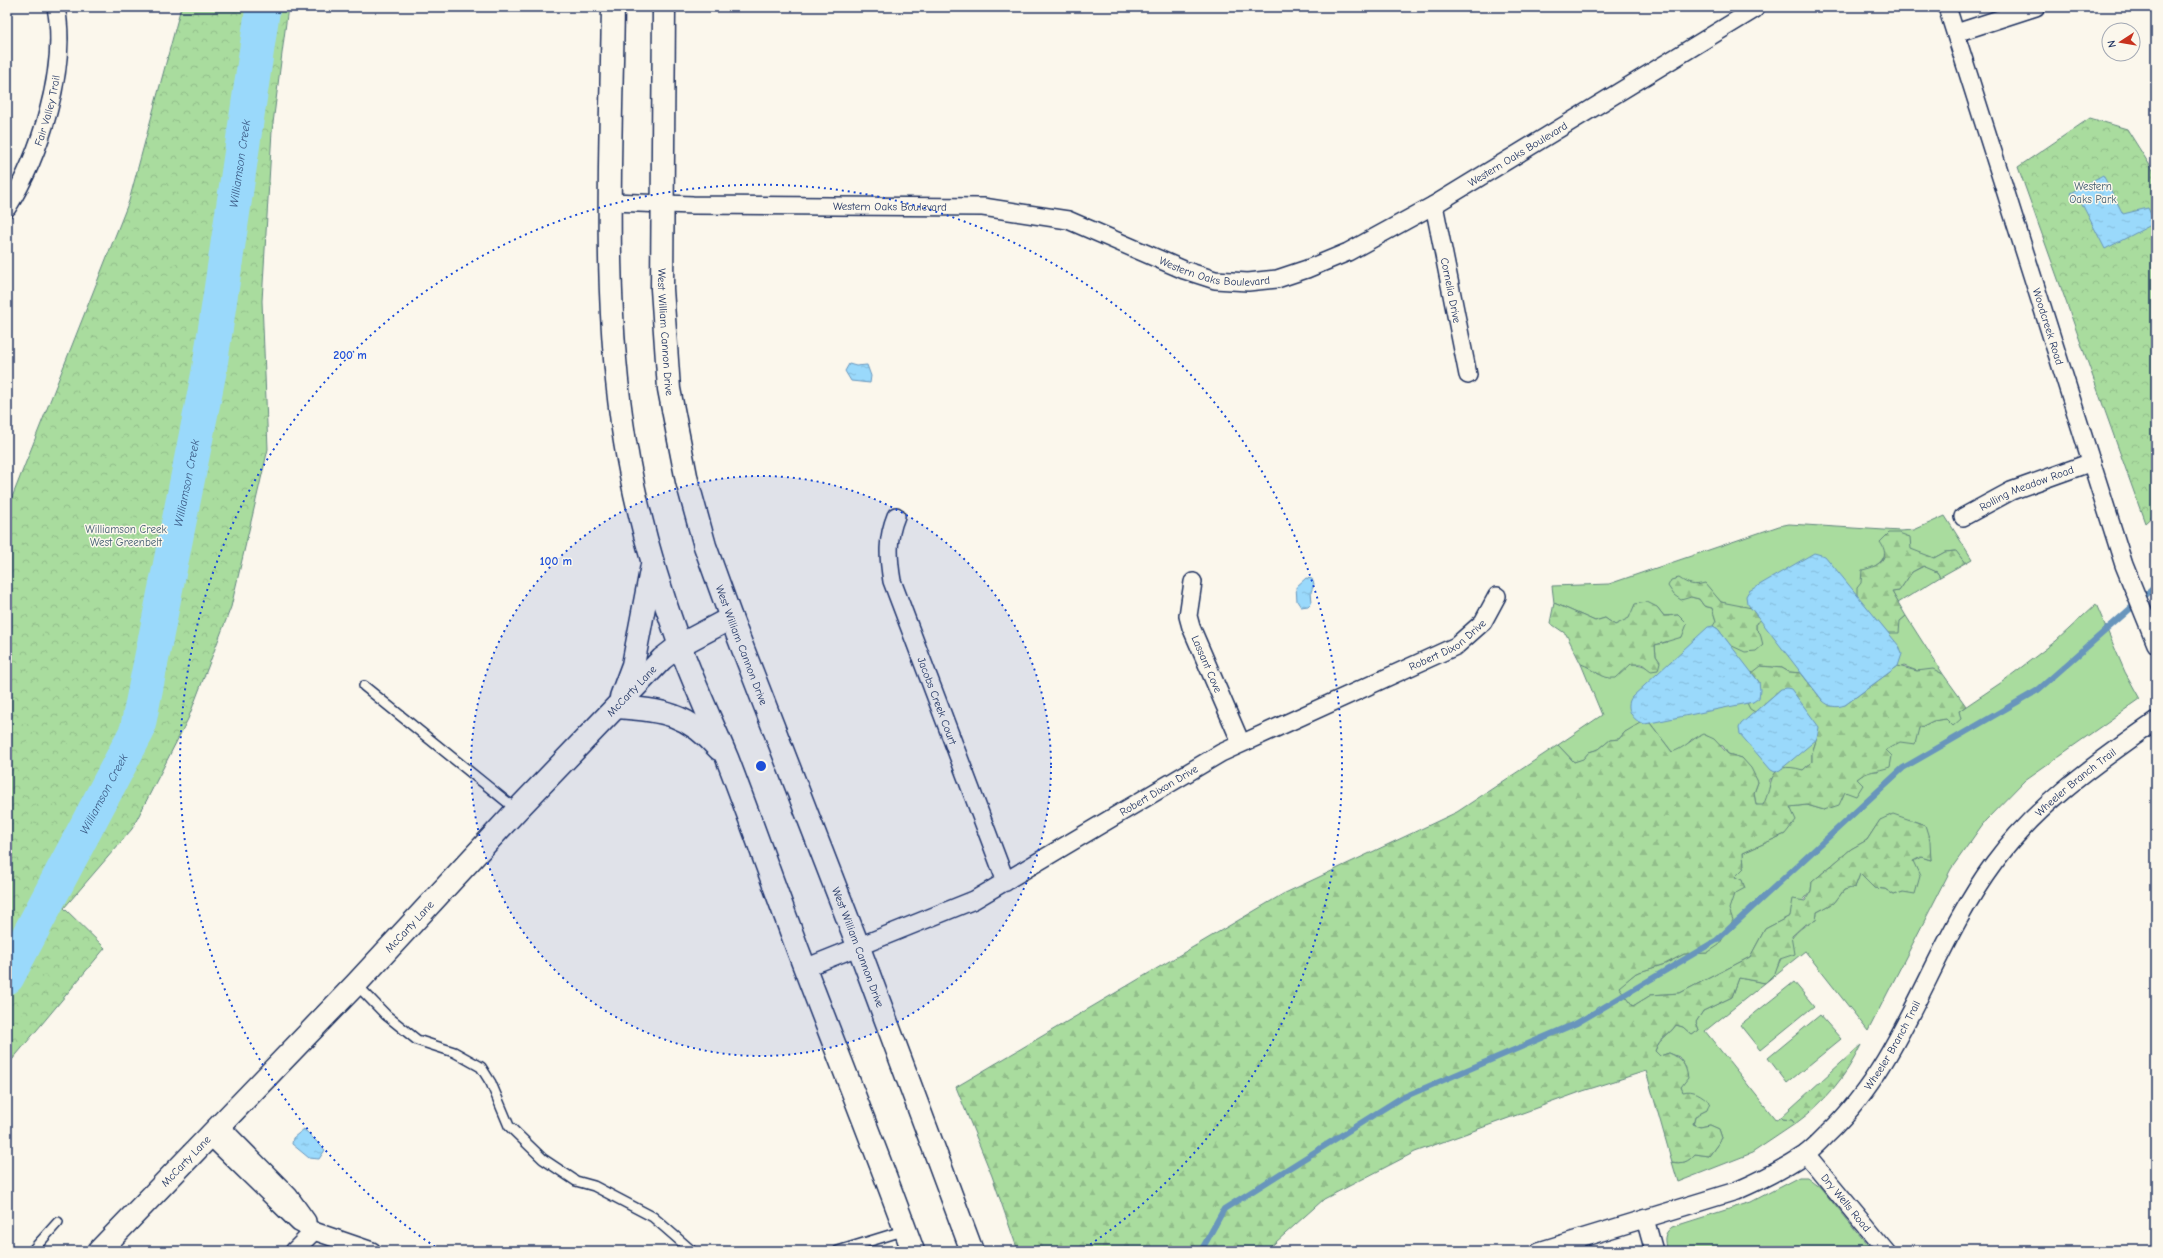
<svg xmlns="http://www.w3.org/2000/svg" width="2163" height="1258" viewBox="0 0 2163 1258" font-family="'Comic Neue',sans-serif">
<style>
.grass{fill:#a9dc9e;stroke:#62867e;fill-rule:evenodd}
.forest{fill:url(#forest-firs);stroke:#62867e}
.park{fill:url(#park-crowns);stroke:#62867e}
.water{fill:url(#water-ripples);stroke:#6795bc}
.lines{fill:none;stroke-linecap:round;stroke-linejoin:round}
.stream{stroke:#6795bc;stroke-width:6}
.river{stroke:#9ad9fb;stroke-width:35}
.lane-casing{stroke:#1b2f5e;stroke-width:12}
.street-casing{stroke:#1b2f5e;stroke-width:20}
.secondary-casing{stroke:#1b2f5e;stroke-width:25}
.lane{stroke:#fbf7ec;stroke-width:9}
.street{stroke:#fbf7ec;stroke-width:17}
.secondary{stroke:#fbf7ec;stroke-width:22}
.ring{fill:none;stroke:#1d4ed8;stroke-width:2;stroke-dasharray:2 4}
.labels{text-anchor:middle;stroke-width:3;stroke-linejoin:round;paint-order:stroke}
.street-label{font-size:11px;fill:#1b2f5e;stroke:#fbf7ec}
.park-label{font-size:11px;fill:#3e5a6e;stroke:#fbf7ec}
.water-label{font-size:12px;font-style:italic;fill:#3b5a85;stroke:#fbf7ec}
.centre{fill:#1d4ed8;stroke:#fbf7ec;stroke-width:2}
.ring-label{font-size:12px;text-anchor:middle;font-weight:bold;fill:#1d4ed8;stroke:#fbf7ec;stroke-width:3;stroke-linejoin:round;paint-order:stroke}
</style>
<defs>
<pattern id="forest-firs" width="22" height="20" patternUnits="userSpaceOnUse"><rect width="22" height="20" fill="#a9dc9e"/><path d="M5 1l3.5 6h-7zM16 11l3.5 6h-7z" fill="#91bd8a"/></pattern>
<pattern id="park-crowns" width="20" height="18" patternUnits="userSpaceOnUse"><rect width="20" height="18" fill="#a9dc9e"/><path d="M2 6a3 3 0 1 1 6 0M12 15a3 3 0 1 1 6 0" fill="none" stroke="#91bd8a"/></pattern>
<pattern id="water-ripples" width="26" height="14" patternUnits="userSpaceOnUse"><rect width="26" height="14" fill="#9ad9fb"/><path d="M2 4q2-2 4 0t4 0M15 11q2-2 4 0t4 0" fill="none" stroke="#84bbda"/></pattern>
</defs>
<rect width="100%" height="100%" fill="#fbf7ec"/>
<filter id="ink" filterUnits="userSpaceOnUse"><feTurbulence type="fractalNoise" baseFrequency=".025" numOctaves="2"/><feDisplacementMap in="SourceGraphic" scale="8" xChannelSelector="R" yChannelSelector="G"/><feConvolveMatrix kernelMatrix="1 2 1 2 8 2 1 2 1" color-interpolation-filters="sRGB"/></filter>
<g filter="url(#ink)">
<!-- grass -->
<path class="grass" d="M 1945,516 L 1972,559 L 1965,563 L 1955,551 L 1945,552 L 1934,558 L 1911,550 L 1885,549 C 1886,558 1880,563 1872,568 L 1900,621 L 1906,616 L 1943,674 L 1933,670 L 1917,671 L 1904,666 L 1823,701 L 1801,673 L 1789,672 L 1782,668 L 1761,666 L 1755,711 L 1781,689 L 1819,732 L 1812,753 L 1812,762 L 1803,770 L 1770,779 L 1769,795 L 1763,806 L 1756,805 L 1754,793 L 1758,782 L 1742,758 L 1728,754 L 1723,746 L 1692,739 L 1683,749 L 1672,752 L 1650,723 L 1625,732 L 1619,739 L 1610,740 L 1599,749 L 1589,752 L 1583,760 L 1574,762 L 1558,745 L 1602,715 L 1581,664 L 1592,667 L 1598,674 C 1617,668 1633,657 1651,670 L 1660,662 L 1656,656 L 1655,645 L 1667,642 L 1678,615 L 1664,616 L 1657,607 L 1615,625 L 1605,618 L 1595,621 L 1554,603 L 1552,586 L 1609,584 L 1779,526 L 1789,524 L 1900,531 L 1914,530 ZM 1679,579 C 1689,585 1694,586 1705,584 L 1721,602 L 1745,608 L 1756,623 L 1756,629 L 1760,633 L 1740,649 C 1721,642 1718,626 1712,608 L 1704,606 L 1699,599 L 1691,597 Z
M 1924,566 L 1937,572 L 1940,577 L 1898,603 L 1892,592 L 1899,591 L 1912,572 Z
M 2096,604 L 2125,672 L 2140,699 L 2025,780 L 1985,821 L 1951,869 L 1868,1031 L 1805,951 L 1705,1031 L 1776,1120 L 1781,1117 L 1783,1119 L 1792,1120 L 1795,1124 L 1752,1153 L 1678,1182 L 1672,1162 C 1683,1164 1688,1162 1695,1154 L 1709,1156 L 1722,1138 L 1719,1129 L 1710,1125 L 1700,1127 L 1693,1124 L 1695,1116 L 1707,1110 L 1683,1093 L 1681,1087 L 1686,1068 L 1679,1057 L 1669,1053 L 1660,1056 L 1655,1051 C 1660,1037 1668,1037 1676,1025 L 1683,1027 L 1692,1035 L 1699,1030 L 1696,1022 L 1703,1011 L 1732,997 L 1739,978 L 1765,983 C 1788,960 1781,934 1816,920 L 1817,912 L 1834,903 L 1844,890 L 1855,887 L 1860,874 L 1874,888 L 1885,889 L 1894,895 L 1903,892 L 1913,861 L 1921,857 L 1931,860 L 1925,825 L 1911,820 L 1880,820 L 1867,840 L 1851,849 L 1812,882 L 1811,891 L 1790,916 L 1765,929 L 1750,957 L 1680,993 L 1651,995 L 1633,1006 L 1618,987 L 1636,973 L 1665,964 L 1684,954 L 1707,953 C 1720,928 1733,906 1735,877 L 1744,868 L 1743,853 L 1785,834 L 1789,807 L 1807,805 L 1824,810 L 1845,792 L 1863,785 L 1857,779 L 1866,771 L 1878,771 L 1886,750 L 1919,728 L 1933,721 L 1946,719 L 1953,726 L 1959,711 L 2002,682 L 2056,641 Z
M 1794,982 L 1814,1006 L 1760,1050 L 1740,1025 Z
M 1820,1015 L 1841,1039 L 1787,1083 L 1768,1058 Z
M 1799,1177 L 1807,1177 L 1820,1187 L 1872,1251 L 1667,1251 C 1664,1240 1663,1234 1672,1227 L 1751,1202 Z"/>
<!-- forest -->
<path class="forest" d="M 1889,533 L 1899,533 L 1910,537 L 1911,549 L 1934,558 L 1945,552 L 1956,551 L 1965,563 L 1940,577 L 1937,572 L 1923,566 L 1912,572 L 1899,591 L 1892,592 L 1906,616 L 1900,621 L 1899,633 L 1888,633 L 1857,596 L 1857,588 L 1861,583 L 1862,570 C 1878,567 1892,558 1880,542 Z
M 1679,578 C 1689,585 1694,586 1705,583 L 1721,602 L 1752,608 L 1761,620 L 1756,623 L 1756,629 L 1760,633 L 1763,645 L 1756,651 L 1745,652 L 1730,645 L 1718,629 L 1713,626 L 1716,621 L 1712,608 L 1704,606 L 1699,599 L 1691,597 L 1681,600 L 1674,595 L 1668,586 L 1671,580 Z
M 1647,602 L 1657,607 L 1664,616 L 1678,615 L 1687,624 L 1682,637 L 1655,645 L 1656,656 L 1660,662 L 1658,670 L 1651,671 L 1642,664 L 1631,664 L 1616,678 C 1601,680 1594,668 1581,664 L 1566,634 L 1550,623 L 1554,603 L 1595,621 L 1605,618 L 1615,625 L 1629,618 L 1635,604 Z
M 1761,666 L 1782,668 L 1789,672 L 1801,673 L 1823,701 L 1845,705 L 1898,666 L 1917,671 L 1933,669 L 1943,674 L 1966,706 L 1959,711 L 1961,719 L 1953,726 L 1946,719 L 1933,721 L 1919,728 L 1915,744 L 1900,742 L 1886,750 L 1892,756 L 1890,767 C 1876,772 1868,770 1857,779 L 1863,785 L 1856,796 L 1845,792 L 1839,805 L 1824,810 L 1807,805 L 1790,807 L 1796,820 L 1785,834 L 1743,853 L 1744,868 L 1735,877 L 1742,880 L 1745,888 L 1734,894 L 1729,909 L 1733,920 L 1719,945 L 1707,953 L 1684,954 L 1665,964 L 1636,973 L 1619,987 L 1633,1006 L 1651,995 L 1680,993 L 1750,957 L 1765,929 L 1790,916 L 1793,899 L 1805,901 L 1811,891 L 1812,882 L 1851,849 L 1867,840 L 1880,820 L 1893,814 L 1925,825 L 1930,841 L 1931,860 L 1921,857 L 1913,861 L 1920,876 L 1915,894 L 1903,892 L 1894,895 L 1885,889 L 1874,888 L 1860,874 L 1855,887 L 1844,890 L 1834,903 L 1817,912 L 1816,920 L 1804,925 L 1792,936 L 1795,954 L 1780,959 L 1775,973 L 1765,983 L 1739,978 L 1732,997 L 1703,1011 L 1696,1022 L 1699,1030 L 1692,1035 L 1683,1027 L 1676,1025 C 1668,1036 1659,1038 1655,1051 L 1660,1056 L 1669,1053 C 1681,1058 1686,1064 1688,1078 L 1681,1087 L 1683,1092 C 1694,1089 1701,1095 1710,1102 L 1707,1110 L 1695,1116 L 1693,1124 L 1700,1127 L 1710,1125 L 1719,1129 L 1722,1138 L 1709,1156 L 1695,1154 C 1688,1162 1683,1164 1672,1162 L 1646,1071 L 1583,1091 L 1415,1152 L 1324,1199 L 1266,1251 L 1018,1251 L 992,1176 L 956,1087 L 1283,894 L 1457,812 L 1558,745 L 1574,762 L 1583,759 L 1589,752 L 1599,749 L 1610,740 L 1619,739 L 1625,732 L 1640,723 L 1650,723 L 1672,752 C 1685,748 1691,739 1703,734 L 1714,739 L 1728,754 L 1742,758 L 1751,768 L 1758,782 L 1754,793 L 1756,805 L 1763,805 C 1774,785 1766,759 1803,770 L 1812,762 L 1812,753 L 1819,732 L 1781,689 L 1755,712 L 1750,709 L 1747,703 L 1753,702 L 1759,682 L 1752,673 Z
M 1861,1045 C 1846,1077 1824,1103 1795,1124 L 1792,1120 L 1783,1119 L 1781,1117 Z"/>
<!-- park -->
<path class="park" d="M 181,7 L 288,7 L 272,131 L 262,301 L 268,449 L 231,607 L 188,719 L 132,829 L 64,908 L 105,948 L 7,1066 L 7,510 L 129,201 Z
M 2090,118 L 2127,129 L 2156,175 L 2156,513 L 2145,523 L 2018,167 Z"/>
<!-- water -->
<path class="water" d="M 2103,175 L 2123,214 L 2148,208 L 2155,223 L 2105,249 L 2080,200 L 2074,200 L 2070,193 Z
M 849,364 L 856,366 L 867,365 L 871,376 L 870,383 L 851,381 L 845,371 Z
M 1814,553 L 1825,556 L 1899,646 L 1902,654 L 1898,666 L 1845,705 C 1836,708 1830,707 1823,701 L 1747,603 L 1746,596 L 1749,591 Z
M 1306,578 L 1312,579 L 1314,584 L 1311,592 L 1312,602 L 1308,606 L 1301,607 L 1297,601 L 1296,587 Z
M 1713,626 L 1718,629 L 1759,682 L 1760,690 L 1759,698 L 1753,702 L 1645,724 C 1633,722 1624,707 1632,697 L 1708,627 Z
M 1787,688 L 1791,689 L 1819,727 L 1817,739 L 1780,770 L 1775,772 L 1771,770 L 1740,734 L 1739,728 L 1741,724 L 1781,689 Z
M 304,1129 L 325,1150 L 319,1159 L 309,1158 L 292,1144 L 293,1138 Z"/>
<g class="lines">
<!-- stream -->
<path class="stream" d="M 1201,1251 L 1224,1209 L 1399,1099 L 1577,1023 L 1717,940 L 1903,768 L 2038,690 L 2156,586"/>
<!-- river -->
<path class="river" id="s1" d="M 7,977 L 137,731 L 209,372 L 263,7"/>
<!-- lane casing -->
<g class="lane-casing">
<path id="lane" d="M 364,686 L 517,810
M 356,984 L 386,1015 L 417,1040 L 454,1052 L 481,1067 L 491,1083 L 509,1126 L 543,1159 L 576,1181 L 594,1186 L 653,1217 L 692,1251
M 32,1251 L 58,1222
M 838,1251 L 906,1230"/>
</g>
<!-- street casing -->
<g class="street-casing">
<g id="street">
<path id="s2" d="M 1947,7 L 2124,565 L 2156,644"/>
<path d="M 1956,33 L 2036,7"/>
<path id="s3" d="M 611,202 L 693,205 L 983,207 L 1068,220 L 1184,270 L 1215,280 L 1248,282 L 1277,279 L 1307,269 L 1348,252 L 1434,205 L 1755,9"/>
<path id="s4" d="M 1434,205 L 1468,375"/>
<path id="s5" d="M 7,208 C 40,156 68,68 56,7"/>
<path id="s6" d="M 896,516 C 887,538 888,557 892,581 L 1006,882"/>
<path id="s7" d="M 1963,517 L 2011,491 L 2092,462"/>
<path id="s8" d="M 1193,582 L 1188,616 L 1191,627 L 1241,743"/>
<path id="s9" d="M 805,968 L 974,900 L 1221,753 L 1456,646 L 1483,622 L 1497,596"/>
<path d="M 220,1126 L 289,1196 L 307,1221"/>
<path d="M 210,1136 L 299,1223 L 314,1231 L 372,1251"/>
<path id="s10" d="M 1806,1154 L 1886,1251"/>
<path d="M 1645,1219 L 1654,1251"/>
<path d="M 294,1251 L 314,1231"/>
<path id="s11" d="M 1539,1251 L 1736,1191 C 1759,1181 1783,1169 1804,1155 C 1813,1149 1821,1140 1828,1133 C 1906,1059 1931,948 1994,863 C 2037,804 2097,763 2156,721"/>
</g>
</g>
<!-- secondary casing -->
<g class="secondary-casing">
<g id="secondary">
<path d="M 613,7 C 611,151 602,300 625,442 C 636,510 656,579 679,643 C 693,682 711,720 727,758 C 754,828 779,901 806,971 C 842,1065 879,1157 913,1251"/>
<path id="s12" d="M 664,7 L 662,289 L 669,389 L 687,481 L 705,546 L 731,618 L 859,948 L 972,1251"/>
<path d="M 621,697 L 633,665 L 652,565"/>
<path d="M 617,707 C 663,710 688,714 719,749"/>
<path id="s13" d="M 99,1251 L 356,984 L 517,810 L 662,659 L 680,645 L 731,618"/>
</g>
</g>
<!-- lane -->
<use href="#lane" class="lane"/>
<!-- street -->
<use href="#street" class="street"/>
<!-- secondary -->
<use href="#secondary" class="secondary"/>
</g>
</g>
<!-- distance rings -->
<circle cx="761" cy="766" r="290" fill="#1d4ed8" fill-opacity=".12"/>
<g class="ring">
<circle cx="761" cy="766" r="290"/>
<path d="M440 1250A581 581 0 1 1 1082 1250"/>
</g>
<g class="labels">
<!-- street labels -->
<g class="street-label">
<text dy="4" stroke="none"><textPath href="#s5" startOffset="106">Fair Valley Trail</textPath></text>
<text dy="4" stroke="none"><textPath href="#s3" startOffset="951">Western Oaks Boulevard</textPath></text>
<text dy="4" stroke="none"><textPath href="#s3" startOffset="279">Western Oaks Boulevard</textPath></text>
<text dy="4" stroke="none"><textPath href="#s3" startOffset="615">Western Oaks Boulevard</textPath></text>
<text dy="4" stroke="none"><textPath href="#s4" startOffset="87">Cornelia Drive</textPath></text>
<text dy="4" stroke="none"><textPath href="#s2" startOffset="335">Woodcreek Road</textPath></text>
<text dy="4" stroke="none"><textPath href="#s12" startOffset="325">West William Cannon Drive</textPath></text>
<text dy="4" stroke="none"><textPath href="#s7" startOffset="70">Rolling Meadow Road</textPath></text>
<text dy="4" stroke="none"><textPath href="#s9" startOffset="721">Robert Dixon Drive</textPath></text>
<text dy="4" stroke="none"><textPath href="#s12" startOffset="649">West William Cannon Drive</textPath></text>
<text dy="4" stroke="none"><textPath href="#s8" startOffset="86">Lassant Cove</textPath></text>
<text dy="4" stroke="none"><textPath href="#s13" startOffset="773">McCarty Lane</textPath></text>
<text dy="4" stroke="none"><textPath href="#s6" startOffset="194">Jacobs Creek Court</textPath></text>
<text dy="4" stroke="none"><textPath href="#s11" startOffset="749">Wheeler Branch Trail</textPath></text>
<text dy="4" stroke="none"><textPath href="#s9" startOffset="397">Robert Dixon Drive</textPath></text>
<text dy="4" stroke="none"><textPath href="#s13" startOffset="449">McCarty Lane</textPath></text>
<text dy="4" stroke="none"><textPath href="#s12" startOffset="973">West William Cannon Drive</textPath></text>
<text dy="4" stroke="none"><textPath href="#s11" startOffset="425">Wheeler Branch Trail</textPath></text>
<text dy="4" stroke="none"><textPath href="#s13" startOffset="125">McCarty Lane</textPath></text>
<text dy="4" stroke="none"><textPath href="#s10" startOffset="63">Dry Wells Road</textPath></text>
</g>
<!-- park labels -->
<g class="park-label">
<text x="2093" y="190">Western<tspan x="2093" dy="13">Oaks Park</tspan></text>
<text x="126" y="533">Williamson Creek<tspan x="126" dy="13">West Greenbelt</tspan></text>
</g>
<!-- water labels -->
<g class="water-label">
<text dy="4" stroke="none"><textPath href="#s1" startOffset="855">Williamson Creek</textPath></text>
<text dy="4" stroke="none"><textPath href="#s1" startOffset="531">Williamson Creek</textPath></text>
<text dy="4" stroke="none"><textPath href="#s1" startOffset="207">Williamson Creek</textPath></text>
</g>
</g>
<circle cx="761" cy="766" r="6" class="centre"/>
<g class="ring-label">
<text x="350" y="359">200 m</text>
<text x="556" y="565">100 m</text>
</g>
<!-- margin -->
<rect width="2163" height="1258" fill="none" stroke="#fbf7ec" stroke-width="24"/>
<rect x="12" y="12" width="2139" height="1234" fill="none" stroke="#1b2f5e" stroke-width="1.5" filter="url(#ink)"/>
<!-- north arrow -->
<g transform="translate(2121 42) rotate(258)"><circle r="19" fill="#fbf7ec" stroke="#a1a7b3"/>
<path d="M0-3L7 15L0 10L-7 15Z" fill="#c8321e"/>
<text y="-6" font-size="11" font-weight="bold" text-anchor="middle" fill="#1b2f5e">N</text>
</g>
</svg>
